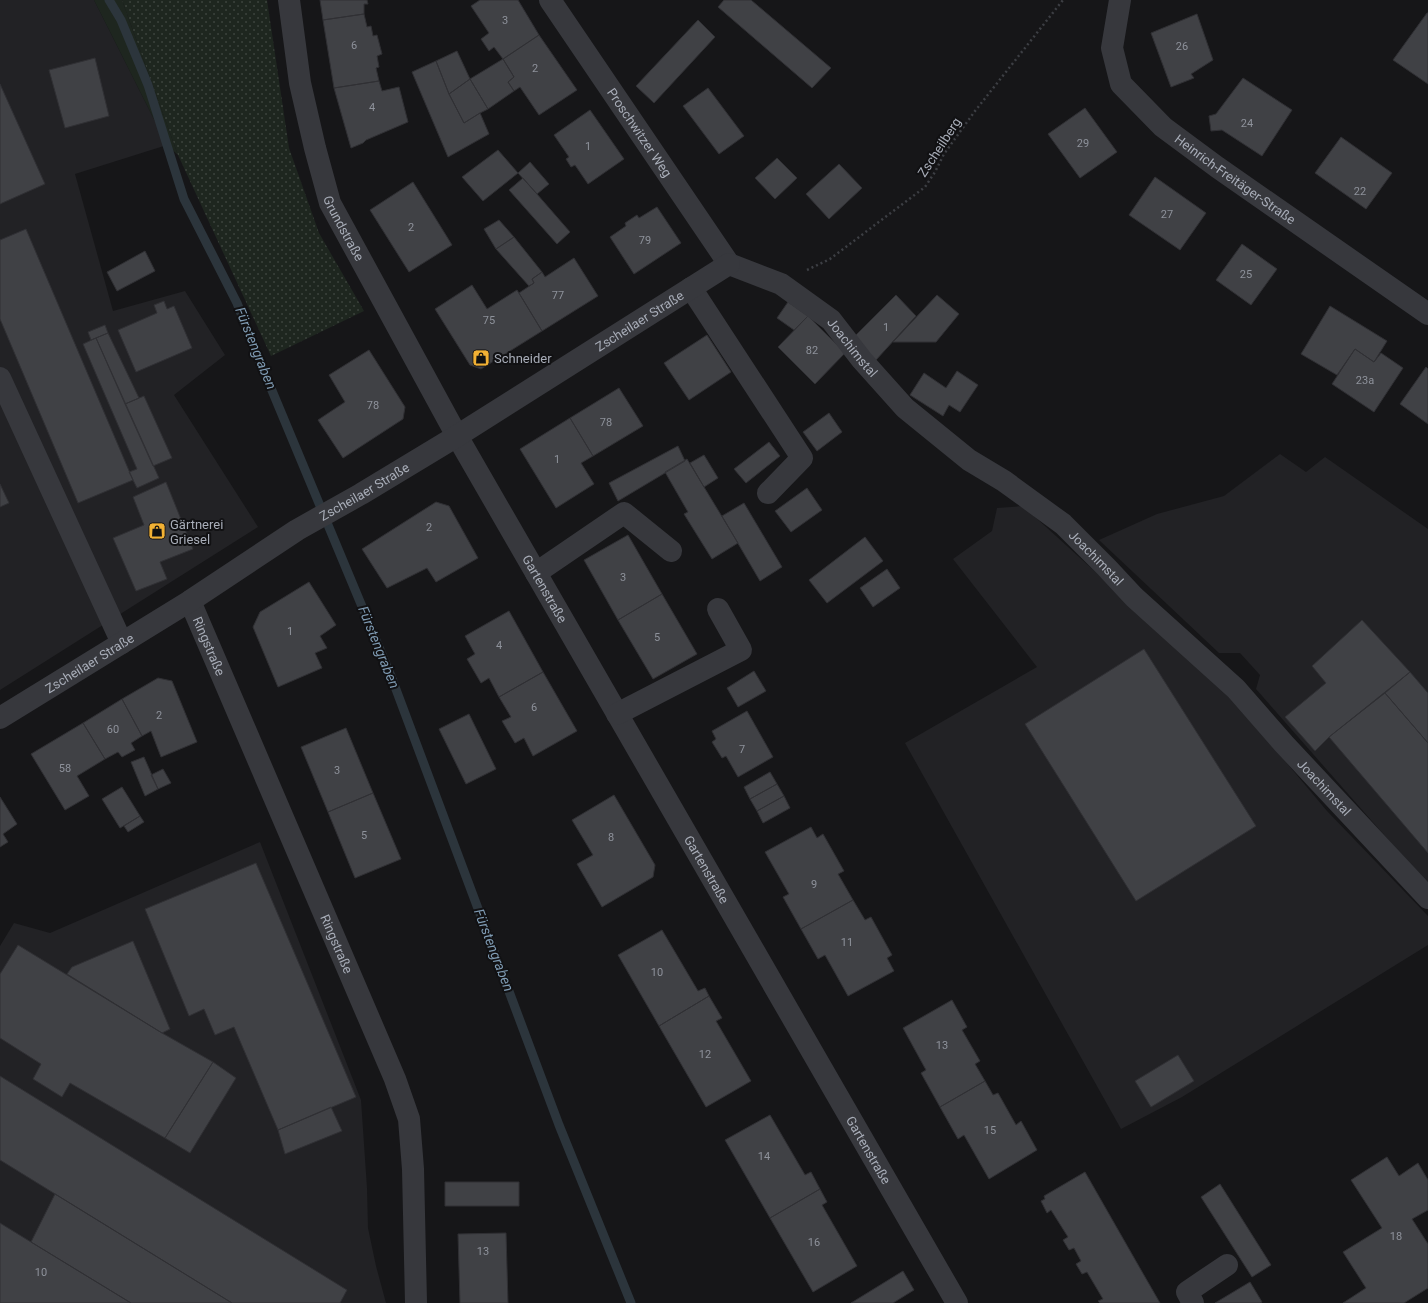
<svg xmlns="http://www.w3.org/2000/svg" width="1428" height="1303" viewBox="0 0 1428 1303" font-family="Roboto,sans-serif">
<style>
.built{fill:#222225}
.grass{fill:#1e261f}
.garden{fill:url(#garden-dots)}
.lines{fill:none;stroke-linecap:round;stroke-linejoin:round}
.stream{stroke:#2c353c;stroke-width:9}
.building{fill:#404145;stroke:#303034}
.path{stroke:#3d3f44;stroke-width:2.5;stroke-dasharray:2 3;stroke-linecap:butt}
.minor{stroke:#37383d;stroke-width:22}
.labels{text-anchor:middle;stroke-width:4;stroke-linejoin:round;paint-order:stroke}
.number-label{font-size:11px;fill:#8e929b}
.street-label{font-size:13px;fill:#a8adb8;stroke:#111113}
.poi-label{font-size:13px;fill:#a8adb8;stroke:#111113;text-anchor:start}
.water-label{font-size:14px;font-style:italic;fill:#7f9bb3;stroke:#111113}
</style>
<defs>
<pattern id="garden-dots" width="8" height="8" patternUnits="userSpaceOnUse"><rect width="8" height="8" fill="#1e261f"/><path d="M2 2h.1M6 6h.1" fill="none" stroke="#3c433d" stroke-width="1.8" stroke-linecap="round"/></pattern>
</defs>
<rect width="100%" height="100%" fill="#161618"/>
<!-- built -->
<path class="built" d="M 0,0 L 94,0 L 167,145 L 75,174 L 113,311 L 185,291 L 225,355 L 174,395 L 258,527 L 0,690 Z
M 1280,454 L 1306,472 L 1325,457 L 1428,529 L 1428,882 L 1421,877 L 1256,689 L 1260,675 L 1240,653 L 1219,653 L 1099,540 L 1157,514 L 1224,496 Z
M 1023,506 L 1101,577 L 1213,675 L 1327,811 L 1428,916 L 1428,945 L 1182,1097 L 1121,1129 L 905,743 L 1037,667 L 953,559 L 992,531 L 997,508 Z
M 260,842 L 361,1100 L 367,1188 L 368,1228 L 376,1266 L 386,1303 L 0,1303 L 0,946 L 14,923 L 50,933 Z"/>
<!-- grass -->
<path class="grass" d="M 94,0 L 122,0 L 178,155 L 167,145 Z"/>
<!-- garden -->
<path class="garden" d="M 122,0 L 267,0 L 289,148 L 319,233 L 364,311 L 271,356 L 178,155 Z"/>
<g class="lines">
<!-- stream -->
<path class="stream" d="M 109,0 L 121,20 L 148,85 L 184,199 L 237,303 L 258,357 L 391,676 L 559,1125 L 631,1303"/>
</g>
<!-- building -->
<path class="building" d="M 320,0 L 367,0 L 368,4 L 364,4 L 364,14 L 323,20 Z
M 480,0 L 518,0 L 539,35 L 503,59 L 494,47 L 489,51 L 481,39 L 489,33 L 471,6 Z
M 724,0 L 751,0 L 831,68 L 812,88 L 718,7 Z
M 1427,13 L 1428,13 L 1428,84 L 1393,60 Z
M 364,14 L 367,27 L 371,26 L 373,36 L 377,35 L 382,54 L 377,56 L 379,67 L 376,68 L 379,81 L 334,88 L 323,20 Z
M 1197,14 L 1213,60 L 1191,74 L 1194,78 L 1171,87 L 1151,33 Z
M 698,20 L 715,37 L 654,103 L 636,86 Z
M 539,35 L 577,90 L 539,115 L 520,87 L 514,91 L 508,82 L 514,77 L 503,59 Z
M 457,51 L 470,79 L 449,94 L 436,61 Z
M 95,58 L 109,116 L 65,128 L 49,70 Z
M 503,59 L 514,77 L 508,82 L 514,91 L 488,109 L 470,79 Z
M 436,61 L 449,94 L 464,123 L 480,113 L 489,134 L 448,157 L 412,72 Z
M 1243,78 L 1292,110 L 1262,156 L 1222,130 L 1211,131 L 1209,116 L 1216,114 Z
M 470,79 L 488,109 L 480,113 L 464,123 L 449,94 Z
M 379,81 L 382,91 L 399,87 L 408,122 L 366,140 L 363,143 L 351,148 L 334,88 Z
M 0,84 L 45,184 L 0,204 Z
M 708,88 L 744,136 L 719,154 L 683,106 Z
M 1085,108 L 1117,152 L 1080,178 L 1048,134 Z
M 590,110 L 624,159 L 588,184 L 575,165 L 571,167 L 566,159 L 569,157 L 554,135 Z
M 1341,137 L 1392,173 L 1366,209 L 1315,173 Z
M 498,150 L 518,173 L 483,201 L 462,177 Z
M 777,158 L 797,178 L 775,199 L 755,178 Z
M 530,162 L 549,184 L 537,194 L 518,173 Z
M 839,164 L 862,188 L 829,219 L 806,194 Z
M 1155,177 L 1206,213 L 1180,250 L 1129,215 Z
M 523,178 L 570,232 L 557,244 L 509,190 Z
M 413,182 L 452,245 L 409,272 L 370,210 Z
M 657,207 L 681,243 L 634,274 L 610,237 L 626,226 L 625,223 L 637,215 L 639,218 Z
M 499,220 L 514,237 L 496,249 L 484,229 Z
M 26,229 L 133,480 L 78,503 L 0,319 L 0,240 Z
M 514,237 L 542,272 L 532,279 L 534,283 L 529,286 L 496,249 Z
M 1242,244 L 1277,269 L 1251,305 L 1216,280 Z
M 145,251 L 155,271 L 117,291 L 107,272 Z
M 574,258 L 598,296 L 542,331 L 519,293 L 534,283 L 532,279 L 542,272 L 545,277 Z
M 472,285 L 487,309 L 517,290 L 542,331 L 481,369 L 470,365 L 435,309 Z
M 896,295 L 916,316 L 876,360 L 853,338 Z
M 937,295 L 959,314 L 936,342 L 893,342 Z
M 164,301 L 167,309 L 174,306 L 192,348 L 136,372 L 118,330 L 157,313 L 154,305 Z
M 788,302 L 808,316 L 794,330 L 777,318 Z
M 1330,306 L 1387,341 L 1374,362 L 1355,349 L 1337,375 L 1301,354 Z
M 808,316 L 845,353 L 815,384 L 778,347 Z
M 105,325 L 108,333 L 91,340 L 88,332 Z
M 108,333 L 139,398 L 125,404 L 96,338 Z
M 707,335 L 731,372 L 689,400 L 664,363 Z
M 96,338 L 159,478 L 137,488 L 129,472 L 137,469 L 83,344 Z
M 1355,349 L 1374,362 L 1381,353 L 1403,368 L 1374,412 L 1332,384 Z
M 369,350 L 405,407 L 403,419 L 343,458 L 318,420 L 345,402 L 329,375 Z
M 1426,367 L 1428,369 L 1428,424 L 1400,404 Z
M 957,371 L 978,385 L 960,412 L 949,405 L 943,416 L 910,395 L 924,373 L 946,388 Z
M 619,388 L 643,426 L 593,456 L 570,418 Z
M 144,396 L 172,458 L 153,466 L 125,404 Z
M 829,413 L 842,432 L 817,451 L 803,432 Z
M 570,418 L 593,456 L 581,463 L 594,484 L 556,508 L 520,449 Z
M 769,442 L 780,456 L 746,483 L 734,469 Z
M 678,446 L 685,461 L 618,501 L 609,483 Z
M 704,455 L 718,478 L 704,487 L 690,463 Z
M 687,459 L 738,543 L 712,559 L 684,514 L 688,512 L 665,472 Z
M 166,482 L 193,549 L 160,562 L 167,579 L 136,591 L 113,538 L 144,525 L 133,497 Z
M 0,484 L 9,503 L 0,507 Z
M 807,488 L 822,510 L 791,532 L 775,511 Z
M 436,502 L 449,506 L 478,558 L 436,582 L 427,568 L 387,588 L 362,549 Z
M 744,503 L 782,567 L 760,581 L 722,516 Z
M 628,535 L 662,594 L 618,620 L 584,560 Z
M 865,537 L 883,561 L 827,603 L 809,580 Z
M 887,569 L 900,588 L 873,607 L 860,588 Z
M 309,582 L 336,625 L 320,636 L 327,648 L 315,653 L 322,668 L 278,687 L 253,627 L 260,612 Z
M 662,594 L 697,654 L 653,679 L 618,620 Z
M 509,611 L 543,672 L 499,697 L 489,678 L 481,683 L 467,659 L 475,654 L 465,636 Z
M 1362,620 L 1410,672 L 1329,737 L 1315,751 L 1285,717 L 1326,683 L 1312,666 Z
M 1144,649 L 1256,826 L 1136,901 L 1025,724 Z
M 754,671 L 766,691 L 738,707 L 727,688 Z
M 543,672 L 577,731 L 533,756 L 524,738 L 515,743 L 502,721 L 511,717 L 499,697 Z
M 1410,672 L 1428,693 L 1428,743 L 1385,693 Z
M 158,678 L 172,681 L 197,742 L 161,757 L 151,731 L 142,736 L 122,699 Z
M 1385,693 L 1428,743 L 1428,853 L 1329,737 Z
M 122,699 L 142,736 L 131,743 L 135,750 L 122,757 L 118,752 L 105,759 L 83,723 Z
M 747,711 L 773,757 L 738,777 L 726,756 L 722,758 L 712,742 L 716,739 L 712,731 Z
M 469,714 L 496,769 L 466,784 L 439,729 Z
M 83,723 L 105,759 L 77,776 L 89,796 L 65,810 L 31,754 Z
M 346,728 L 373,793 L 328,812 L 301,747 Z
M 144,757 L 158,789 L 145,796 L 131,762 Z
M 163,769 L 171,783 L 158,789 L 151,775 Z
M 770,772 L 777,784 L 750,799 L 744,787 Z
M 777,784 L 784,796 L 757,811 L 750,799 Z
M 122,787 L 140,816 L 120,828 L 102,799 Z
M 373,793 L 401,859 L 355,878 L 328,812 Z
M 614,795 L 655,865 L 653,877 L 602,907 L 577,864 L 593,855 L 572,820 Z
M 784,796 L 790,808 L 763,823 L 757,811 Z
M 0,797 L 17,824 L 3,834 L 8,842 L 0,847 Z
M 140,816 L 144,822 L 128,832 L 124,826 Z
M 811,827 L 817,838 L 823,834 L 844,871 L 838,874 L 853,900 L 801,929 L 783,897 L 789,894 L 765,852 Z
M 256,863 L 356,1097 L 278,1130 L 234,1027 L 215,1035 L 204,1009 L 189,1016 L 145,909 Z
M 853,900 L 865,920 L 871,917 L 892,955 L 887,958 L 894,971 L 848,996 L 825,955 L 818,959 L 801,929 Z
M 662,930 L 698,991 L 705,988 L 709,996 L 659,1026 L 618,955 Z
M 133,941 L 170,1029 L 162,1033 L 67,974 L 72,967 Z
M 18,945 L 162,1033 L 213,1062 L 165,1138 L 70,1083 L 62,1097 L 33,1079 L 41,1064 L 0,1038 L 0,974 Z
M 709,996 L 722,1018 L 716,1021 L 751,1081 L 706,1107 L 659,1026 Z
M 952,1000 L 967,1027 L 962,1030 L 980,1061 L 975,1064 L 985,1081 L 940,1107 L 921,1073 L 926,1070 L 903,1028 Z
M 1178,1055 L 1194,1081 L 1151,1107 L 1135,1081 Z
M 213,1062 L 236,1078 L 190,1153 L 165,1138 Z
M 0,1076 L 347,1290 L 340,1303 L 232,1303 L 0,1160 Z
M 985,1081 L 993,1095 L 998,1093 L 1016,1125 L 1021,1121 L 1037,1150 L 989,1179 L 964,1135 L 958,1139 L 940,1107 Z
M 331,1107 L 342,1131 L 285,1154 L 278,1130 Z
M 770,1115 L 805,1175 L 811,1172 L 820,1189 L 770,1218 L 725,1140 Z
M 1387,1157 L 1399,1176 L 1418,1163 L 1428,1180 L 1428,1210 L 1412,1219 L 1428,1244 L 1428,1288 L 1404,1303 L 1343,1303 L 1366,1288 L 1343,1252 L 1382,1228 L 1351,1180 Z
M 1085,1172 L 1141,1270 L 1160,1303 L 1100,1303 L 1098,1301 L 1103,1299 L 1087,1272 L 1082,1274 L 1076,1264 L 1081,1261 L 1074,1248 L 1069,1250 L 1063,1240 L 1068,1237 L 1051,1210 L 1047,1213 L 1041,1201 L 1045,1199 L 1044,1196 Z
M 445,1182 L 519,1182 L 519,1206 L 445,1206 Z
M 1220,1184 L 1271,1265 L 1252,1277 L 1201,1197 Z
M 820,1189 L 827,1202 L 822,1205 L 857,1266 L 813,1292 L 770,1218 Z
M 55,1194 L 232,1303 L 131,1303 L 31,1242 Z
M 0,1223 L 31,1242 L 131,1303 L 0,1303 Z
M 506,1233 L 508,1303 L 460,1303 L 458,1234 Z
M 903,1271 L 914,1290 L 893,1303 L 851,1303 Z
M 1250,1282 L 1262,1302 L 1260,1303 L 1215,1303 Z"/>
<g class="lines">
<!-- path -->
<path class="path" d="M 807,270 L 830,259 L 925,187 L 935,172 L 944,154 L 975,111 L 1063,0"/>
<!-- minor -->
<g class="minor">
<path id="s1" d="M 289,0 L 300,83 L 315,148 L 330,203 L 457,436 L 957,1303"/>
<path id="s2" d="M 550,0 L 729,264"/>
<path id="s3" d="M 1120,0 L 1112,48 L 1121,84 L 1163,127 L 1217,167 L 1428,314"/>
<path id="s4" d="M 729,264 L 781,284 L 831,320 L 862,360 L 905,408 L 969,460 L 1004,481 L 1063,524 L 1107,568 L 1134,597 L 1236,689 L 1284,744 L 1428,898"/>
<path d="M 691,288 L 802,458 L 768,493"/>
<path d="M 0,378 L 122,643"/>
<path d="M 536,573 L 624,513 L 671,551"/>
<path id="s5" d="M 190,601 L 395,1079 L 409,1119 L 413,1169 L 416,1303"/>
<path d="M 617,714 L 741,650 L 718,609"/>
<path id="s6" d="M 0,718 L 190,601 L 297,530 L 361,494 L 457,436 L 729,264"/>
<path d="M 1193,1303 L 1187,1292 L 1227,1265"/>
</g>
</g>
<!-- icons -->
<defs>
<g id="shop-square" transform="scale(0.9)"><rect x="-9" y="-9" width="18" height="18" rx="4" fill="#f2b134" stroke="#111113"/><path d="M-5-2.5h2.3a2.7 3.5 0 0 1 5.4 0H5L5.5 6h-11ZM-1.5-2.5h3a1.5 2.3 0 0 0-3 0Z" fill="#111"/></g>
</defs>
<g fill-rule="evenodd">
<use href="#shop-square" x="481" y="358"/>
<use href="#shop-square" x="157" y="531"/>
</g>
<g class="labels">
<!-- number labels -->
<g class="number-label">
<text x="505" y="24">3</text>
<text x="354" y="49">6</text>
<text x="1182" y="50">26</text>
<text x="535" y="72">2</text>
<text x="372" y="111">4</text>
<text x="1247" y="127">24</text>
<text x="1083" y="147">29</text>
<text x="588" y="150">1</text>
<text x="1360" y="195">22</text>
<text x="1167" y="218">27</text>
<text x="411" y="231">2</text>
<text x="645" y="244">79</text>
<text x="1246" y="278">25</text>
<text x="558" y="299">77</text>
<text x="489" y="324">75</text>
<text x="886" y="331">1</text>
<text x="812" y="354">82</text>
<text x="1365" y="384">23a</text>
<text x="373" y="409">78</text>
<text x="606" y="426">78</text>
<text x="557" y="463">1</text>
<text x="429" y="531">2</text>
<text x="623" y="581">3</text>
<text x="290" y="635">1</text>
<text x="657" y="641">5</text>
<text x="499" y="649">4</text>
<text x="534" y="711">6</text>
<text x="159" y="719">2</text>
<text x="113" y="733">60</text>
<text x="742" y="753">7</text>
<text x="65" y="772">58</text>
<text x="337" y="774">3</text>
<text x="364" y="839">5</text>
<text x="611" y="841">8</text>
<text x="814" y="888">9</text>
<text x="847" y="946">11</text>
<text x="657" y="976">10</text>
<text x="942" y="1049">13</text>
<text x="705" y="1058">12</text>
<text x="990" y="1134">15</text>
<text x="764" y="1160">14</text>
<text x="1396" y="1240">18</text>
<text x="814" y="1246">16</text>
<text x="483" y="1255">13</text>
<text x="41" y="1276">10</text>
</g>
<!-- street labels -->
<g class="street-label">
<text dy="5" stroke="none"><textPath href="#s2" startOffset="160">Proschwitzer Weg</textPath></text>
<text transform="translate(939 147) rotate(-57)" y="5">Zscheilberg</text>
<text dy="5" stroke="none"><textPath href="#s3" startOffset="235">Heinrich-Freitäger-Straße</textPath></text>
<text dy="5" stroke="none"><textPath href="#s1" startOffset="236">Grundstraße</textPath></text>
<text dy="5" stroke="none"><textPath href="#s6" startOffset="753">Zscheilaer Straße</textPath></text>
<text dy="5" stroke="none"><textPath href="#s4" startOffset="152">Joachimstal</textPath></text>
<text dy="5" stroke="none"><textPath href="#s6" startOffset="429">Zscheilaer Straße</textPath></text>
<text dy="5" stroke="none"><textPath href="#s4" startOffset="476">Joachimstal</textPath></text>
<text dy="5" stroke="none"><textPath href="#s1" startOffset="649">Gartenstraße</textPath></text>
<text dy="5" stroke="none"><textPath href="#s5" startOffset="49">Ringstraße</textPath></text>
<text dy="5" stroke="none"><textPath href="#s6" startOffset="105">Zscheilaer Straße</textPath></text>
<text dy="5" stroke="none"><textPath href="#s4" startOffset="800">Joachimstal</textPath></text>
<text dy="5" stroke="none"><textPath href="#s1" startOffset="973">Gartenstraße</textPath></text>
<text dy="5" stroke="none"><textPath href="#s5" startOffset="373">Ringstraße</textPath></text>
<text dy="5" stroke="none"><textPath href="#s1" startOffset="1297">Gartenstraße</textPath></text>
</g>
<!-- poi labels -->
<g class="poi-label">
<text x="494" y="363">Schneider</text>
<text x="170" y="529">Gärtnerei<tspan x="170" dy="15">Griesel</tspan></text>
</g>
<!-- water labels -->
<g class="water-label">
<text transform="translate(256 348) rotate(68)" y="5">Fürstengraben</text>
<text transform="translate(379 647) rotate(68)" y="5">Fürstengraben</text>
<text transform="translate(494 950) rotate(69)" y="5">Fürstengraben</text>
</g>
</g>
</svg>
